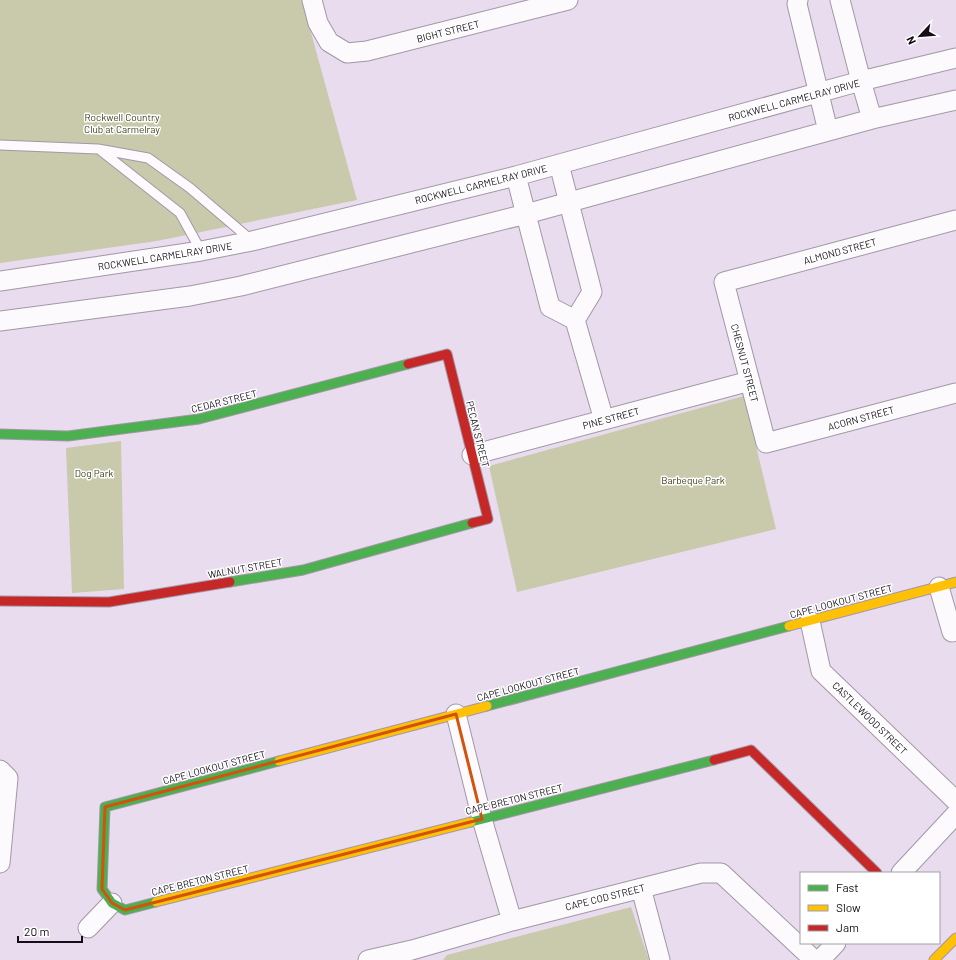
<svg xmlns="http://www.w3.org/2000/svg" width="956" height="960" viewBox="0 0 956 960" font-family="Barlow,sans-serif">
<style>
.green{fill:#c9c9ac}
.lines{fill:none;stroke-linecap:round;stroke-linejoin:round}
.lane-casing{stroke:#a198a5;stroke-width:11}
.street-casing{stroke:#a198a5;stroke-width:21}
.fast-casing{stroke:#a198a5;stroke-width:11}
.slow-casing{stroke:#a198a5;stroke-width:11}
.jam-casing{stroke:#a198a5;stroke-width:11}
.lane{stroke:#fcfafc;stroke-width:9}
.street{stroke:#fcfafc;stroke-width:19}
.fast{stroke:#4caf50;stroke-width:9}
.slow{stroke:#ffc107;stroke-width:9}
.jam{stroke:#c62828;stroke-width:9}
.marked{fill:none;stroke:#d3520d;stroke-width:3;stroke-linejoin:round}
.labels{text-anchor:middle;stroke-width:3;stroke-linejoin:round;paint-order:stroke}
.street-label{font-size:10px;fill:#150e19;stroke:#fff}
.park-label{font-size:10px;fill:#3c4117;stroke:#fff}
</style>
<rect width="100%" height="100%" fill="#e8dcee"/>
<!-- green -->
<path class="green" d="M 0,0 L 302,0 L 357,200 L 157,241 L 0,263 Z
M 744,396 L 776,529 L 517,592 L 489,466 Z
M 121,441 L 124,589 L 72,593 L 66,448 Z
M 631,907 L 649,960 L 443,960 L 447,955 Z"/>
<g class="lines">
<!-- lane casing -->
<g class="lane-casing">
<path id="lane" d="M 0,145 L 98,149 L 148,158 L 190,188 L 251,240
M 100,150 L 180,213 L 201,251"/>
</g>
<!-- street casing -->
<g class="street-casing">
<path id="street" d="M 312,0 L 318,23 L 329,42 L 347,53 L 367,51 L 568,0
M 798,0 L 797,4 L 828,131
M 840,0 L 861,81 L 872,119
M 559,164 L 592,292 L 575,320
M 516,176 L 550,307 L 575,320 L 604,420
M 956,220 L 724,282 L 766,443 L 956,393
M 0,281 L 201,251 L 252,241 L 516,176 L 861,81 L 956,58
M 0,321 L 190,296 L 241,286 L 526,214 L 872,119 L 956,100
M 472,455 L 750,381
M 939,587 L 952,632
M 810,621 L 821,671 L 956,801
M 456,714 L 482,819 L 512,921
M 0,770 L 8,778 L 0,863
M 901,873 L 956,814
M 641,888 L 660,960
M 88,928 L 112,903
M 368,960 L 412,950 L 512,921 L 701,873 L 721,873 L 814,960
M 820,960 L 836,943"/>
</g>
<!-- fast casing -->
<g class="fast-casing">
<path id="fast" d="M 0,434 L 68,436 L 199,419 L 408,364
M 230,582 L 303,570 L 472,523
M 487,706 L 789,626
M 471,822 L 714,760
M 156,902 L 125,910 L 112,903 L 102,889 L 105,807 L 279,761"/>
</g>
<!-- slow casing -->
<g class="slow-casing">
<path id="slow" d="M 789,626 L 956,582
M 279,761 L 487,706
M 156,902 L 471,822
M 934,960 L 956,938"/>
</g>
<!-- jam casing -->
<g class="jam-casing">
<path id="jam" d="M 408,364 L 447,354 L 488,519 L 472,523
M 0,601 L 109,602 L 230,582
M 714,760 L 751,750 L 877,873"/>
</g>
<!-- lane -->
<use href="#lane" class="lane"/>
<!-- street -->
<use href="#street" class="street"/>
<!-- fast -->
<use href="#fast" class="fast"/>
<!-- slow -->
<use href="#slow" class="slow"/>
<!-- jam -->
<use href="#jam" class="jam"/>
</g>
<!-- marked area -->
<path class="marked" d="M 456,714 L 482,819 L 125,910 L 112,903 L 102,889 L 105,807 Z"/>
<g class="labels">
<!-- street labels -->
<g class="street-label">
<text transform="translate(448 31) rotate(-14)" y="4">BIGHT STREET</text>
<text transform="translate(794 100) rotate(-15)" y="4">ROCKWELL CARMELRAY DRIVE</text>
<text transform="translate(481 184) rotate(-14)" y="4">ROCKWELL CARMELRAY DRIVE</text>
<text transform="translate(840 251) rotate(-15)" y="4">ALMOND STREET</text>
<text transform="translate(165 256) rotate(-9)" y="4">ROCKWELL CARMELRAY DRIVE</text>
<text transform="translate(745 363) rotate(75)" y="4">CHESNUT STREET</text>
<text transform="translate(224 401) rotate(-14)" y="4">CEDAR STREET</text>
<text transform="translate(611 418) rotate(-15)" y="4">PINE STREET</text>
<text transform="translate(861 418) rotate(-15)" y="4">ACORN STREET</text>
<text transform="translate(478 434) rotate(76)" y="4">PECAN STREET</text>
<text transform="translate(245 568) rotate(-10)" y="4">WALNUT STREET</text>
<text transform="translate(841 601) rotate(-15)" y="4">CAPE LOOKOUT STREET</text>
<text transform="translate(528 684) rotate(-15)" y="4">CAPE LOOKOUT STREET</text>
<text transform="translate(870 718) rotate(44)" y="4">CASTLEWOOD STREET</text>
<text transform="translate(214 767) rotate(-15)" y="4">CAPE LOOKOUT STREET</text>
<text transform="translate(514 799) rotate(-14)" y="4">CAPE BRETON STREET</text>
<text transform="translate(200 880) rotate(-14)" y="4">CAPE BRETON STREET</text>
<text transform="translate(605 897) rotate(-14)" y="4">CAPE COD STREET</text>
</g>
<!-- park labels -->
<g class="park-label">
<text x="122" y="121">Rockwell Country<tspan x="122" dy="12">Club at Carmelray</tspan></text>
<text x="94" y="477">Dog Park</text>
<text x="693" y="484">Barbeque Park</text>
</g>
</g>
<!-- legend -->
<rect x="800" y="872" width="140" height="72" fill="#ffffff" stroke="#a19fa3"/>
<rect x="808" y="885" width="20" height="6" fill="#4caf50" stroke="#a19fa3"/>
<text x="836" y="892" font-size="12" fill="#150e19">Fast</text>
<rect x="808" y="905" width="20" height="6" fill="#ffc107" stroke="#a19fa3"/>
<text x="836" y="912" font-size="12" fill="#150e19">Slow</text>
<rect x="808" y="925" width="20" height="6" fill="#c62828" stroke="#a19fa3"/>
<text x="836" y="932" font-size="12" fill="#150e19">Jam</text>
<!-- north arrow -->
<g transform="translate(920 36) rotate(244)" stroke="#ffffff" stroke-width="3" paint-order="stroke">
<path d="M0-3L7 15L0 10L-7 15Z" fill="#150e19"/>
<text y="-6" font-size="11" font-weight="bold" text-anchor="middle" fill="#150e19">N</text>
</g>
<!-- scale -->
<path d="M18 936v6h64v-6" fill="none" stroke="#150e19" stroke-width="2"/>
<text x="24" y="936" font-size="12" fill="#150e19" stroke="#ffffff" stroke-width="3" paint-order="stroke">20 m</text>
</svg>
